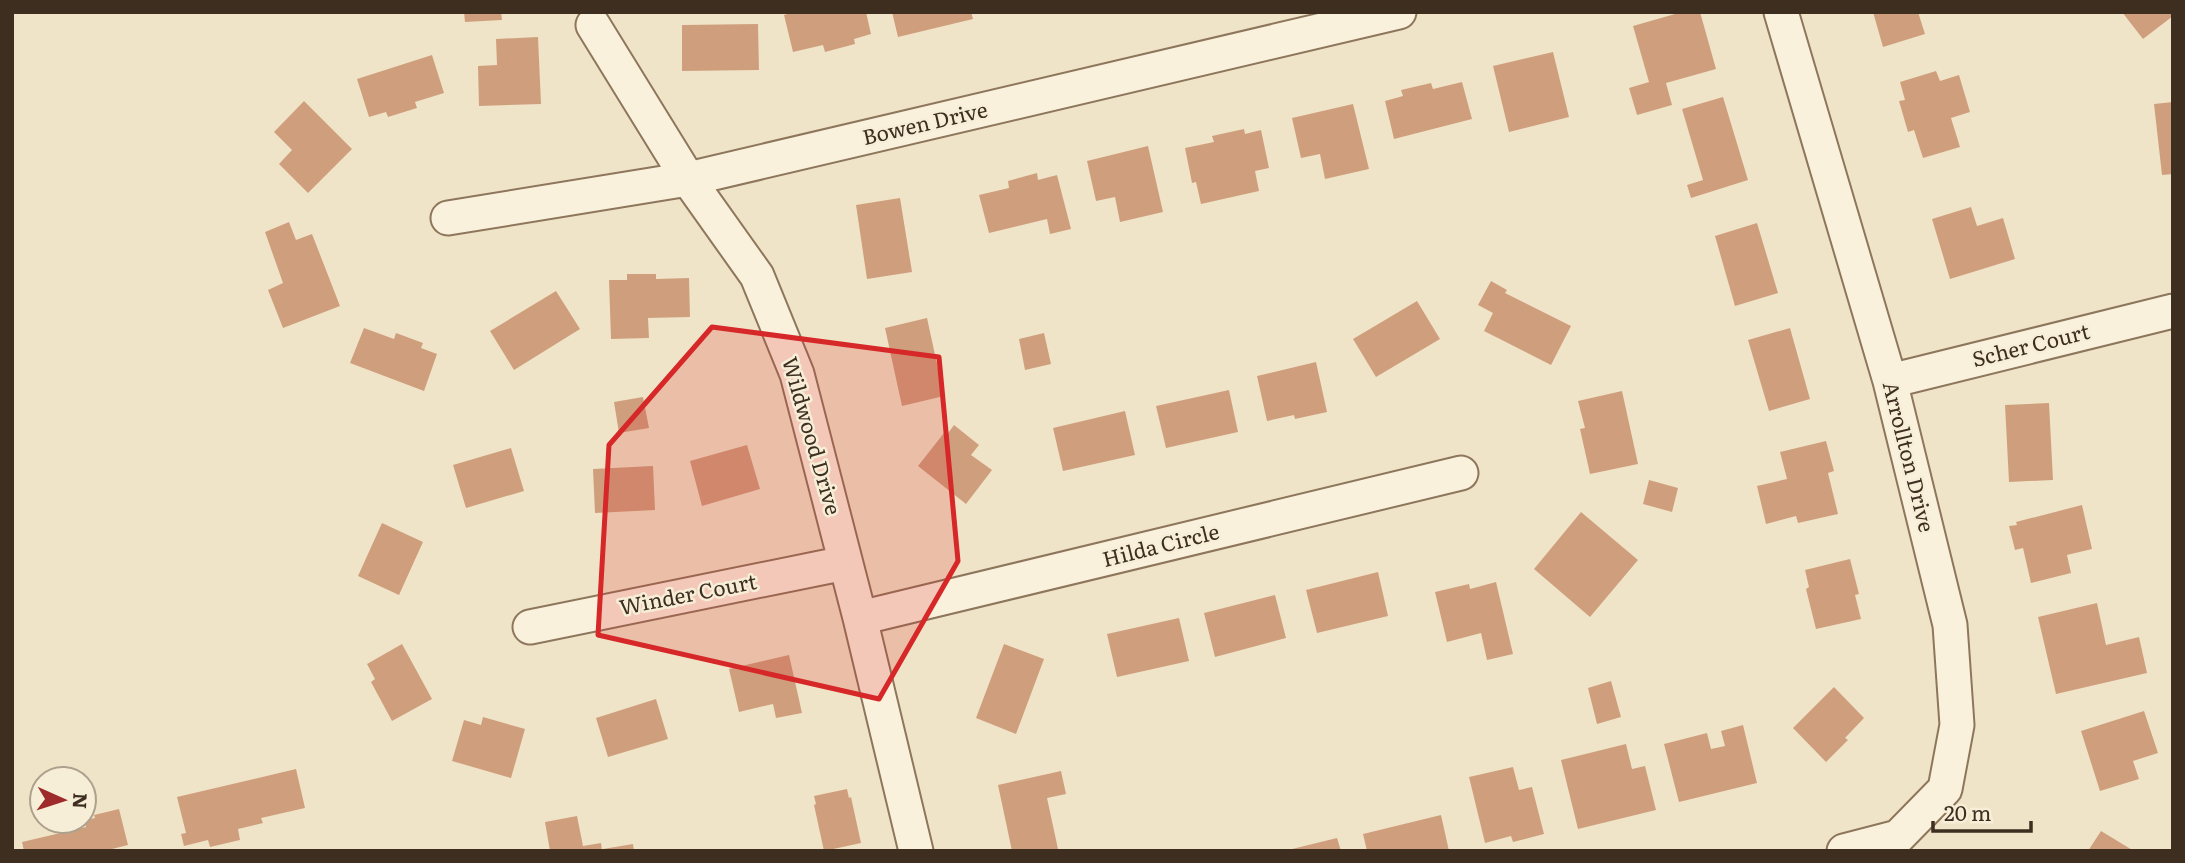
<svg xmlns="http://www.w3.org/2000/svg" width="2185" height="863" viewBox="0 0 2185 863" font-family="Literata,serif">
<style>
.building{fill:#cf9f7d}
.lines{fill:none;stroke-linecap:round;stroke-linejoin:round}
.minor-casing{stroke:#8d765c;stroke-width:37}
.minor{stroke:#faf1dc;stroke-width:33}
.marked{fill:#d62828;fill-opacity:0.2;stroke:#d62828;stroke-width:5;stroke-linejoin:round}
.labels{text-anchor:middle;stroke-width:5;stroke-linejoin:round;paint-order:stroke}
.street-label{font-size:21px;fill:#3d2e20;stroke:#f7eed8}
</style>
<rect width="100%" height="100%" fill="#f0e4c8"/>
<!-- building -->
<path class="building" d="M 464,12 L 501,12 L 502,20 L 465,22 Z
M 794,12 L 866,12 L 871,34 L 854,39 L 855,44 L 825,52 L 823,45 L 793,52 L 784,15 Z
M 892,12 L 971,12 L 973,19 L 898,37 Z
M 1682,12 L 1700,12 L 1716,69 L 1666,83 L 1672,105 L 1637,115 L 1629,88 L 1649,82 L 1633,26 Z
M 1873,12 L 1918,12 L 1925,34 L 1883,47 Z
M 2122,12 L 2173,12 L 2173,16 L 2143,39 Z
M 758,24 L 759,70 L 682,71 L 682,25 Z
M 538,37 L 541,104 L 479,106 L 478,66 L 497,65 L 496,39 Z
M 1553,52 L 1569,117 L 1509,132 L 1493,66 Z
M 432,55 L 444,93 L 415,102 L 417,108 L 388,117 L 386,112 L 369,117 L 357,79 Z
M 1936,71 L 1940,81 L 1959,75 L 1970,112 L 1951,118 L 1960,147 L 1923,158 L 1914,130 L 1908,132 L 1899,101 L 1905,100 L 1900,82 Z
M 1462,82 L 1472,119 L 1394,139 L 1385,101 L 1403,96 L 1401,90 L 1431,83 L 1433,89 Z
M 1723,97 L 1748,180 L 1691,198 L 1687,185 L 1703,180 L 1682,109 Z
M 304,101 L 352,149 L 308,193 L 279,164 L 292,150 L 274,132 Z
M 2173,102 L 2173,174 L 2162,175 L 2154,104 Z
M 1353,104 L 1369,169 L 1325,179 L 1320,154 L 1301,158 L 1292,118 Z
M 1244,129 L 1245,134 L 1261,130 L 1269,168 L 1255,171 L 1259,191 L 1201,204 L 1196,182 L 1192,183 L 1185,148 L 1214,142 L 1212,136 Z
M 1148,146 L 1163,212 L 1120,222 L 1115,197 L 1096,201 L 1087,161 Z
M 1037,173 L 1038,180 L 1057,175 L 1071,229 L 1050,234 L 1047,219 L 989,233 L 979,195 L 1009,188 L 1008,181 Z
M 900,198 L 912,272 L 867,279 L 856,205 Z
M 1971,207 L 1977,226 L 2003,218 L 2015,259 L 1950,279 L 1932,219 Z
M 289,222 L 296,240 L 312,234 L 340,306 L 283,328 L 268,290 L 283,283 L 265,232 Z
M 1757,223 L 1778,293 L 1735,306 L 1715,236 Z
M 627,274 L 656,274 L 656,279 L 689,278 L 690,317 L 648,318 L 649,338 L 611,339 L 609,280 L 627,280 Z
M 1491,281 L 1507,290 L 1505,293 L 1571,326 L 1551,365 L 1484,331 L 1493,313 L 1478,305 Z
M 556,291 L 580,329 L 514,370 L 490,331 Z
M 1417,301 L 1440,339 L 1376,377 L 1353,339 Z
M 927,318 L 944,396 L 902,406 L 885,328 Z
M 364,328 L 394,339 L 396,333 L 423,343 L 421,348 L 437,354 L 424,391 L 350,363 Z
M 1790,328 L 1810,399 L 1769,411 L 1748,340 Z
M 1044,333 L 1051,364 L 1025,370 L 1019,339 Z
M 1316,362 L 1327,412 L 1295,419 L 1294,415 L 1267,421 L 1257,376 Z
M 1229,390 L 1238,432 L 1166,448 L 1156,406 Z
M 1622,391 L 1638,464 L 1590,474 L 1580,429 L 1585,428 L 1578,401 Z
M 643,397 L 649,428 L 619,433 L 614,402 Z
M 2049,403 L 2053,480 L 2009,482 L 2005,405 Z
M 1125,411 L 1135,455 L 1063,471 L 1053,428 Z
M 954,425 L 979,445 L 971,455 L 992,470 L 966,504 L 918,466 L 944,433 L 946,436 Z
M 1826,441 L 1834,471 L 1828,473 L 1838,514 L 1798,523 L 1796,516 L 1766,524 L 1757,486 L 1787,479 L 1780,452 Z
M 747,445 L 760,489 L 702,506 L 690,461 Z
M 511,448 L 524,491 L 466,508 L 453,465 Z
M 653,466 L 655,510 L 595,513 L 593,469 Z
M 1649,480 L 1678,488 L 1672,512 L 1643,504 Z
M 2082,505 L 2092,549 L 2067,555 L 2071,573 L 2031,583 L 2023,548 L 2015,550 L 2009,526 L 2017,525 L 2016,522 Z
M 1581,512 L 1638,560 L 1590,617 L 1534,569 Z
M 382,523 L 423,542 L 399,595 L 358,576 Z
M 1850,559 L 1859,594 L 1855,595 L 1861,619 L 1816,629 L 1806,589 L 1809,587 L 1805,570 Z
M 1378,572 L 1388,616 L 1317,633 L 1306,590 Z
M 1496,582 L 1513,654 L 1487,660 L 1481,633 L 1447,642 L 1435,592 L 1469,584 L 1470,589 Z
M 1275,595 L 1286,638 L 1215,657 L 1204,613 Z
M 2097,603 L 2106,645 L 2139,637 L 2147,673 L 2056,694 L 2038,617 Z
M 1179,618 L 1189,661 L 1117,677 L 1107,634 Z
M 402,644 L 432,699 L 392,721 L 371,682 L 375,679 L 367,664 Z
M 1004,644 L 1044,659 L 1016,734 L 976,718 Z
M 789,655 L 802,713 L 776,718 L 773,704 L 739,712 L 729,669 Z
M 1611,681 L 1621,717 L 1597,724 L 1588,688 Z
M 1834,687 L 1864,718 L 1845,738 L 1848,740 L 1826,762 L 1793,728 Z
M 656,699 L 668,739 L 608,757 L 596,718 Z
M 2144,711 L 2158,753 L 2133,761 L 2139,779 L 2100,791 L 2081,731 Z
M 483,717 L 525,729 L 511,778 L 452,761 L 464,720 L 481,725 Z
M 1743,725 L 1757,783 L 1679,802 L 1664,744 L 1707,733 L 1711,749 L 1725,746 L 1721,731 Z
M 1626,744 L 1632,769 L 1645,766 L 1656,810 L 1578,829 L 1561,760 Z
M 1513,767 L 1519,790 L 1532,787 L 1544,834 L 1513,842 L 1511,836 L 1485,843 L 1469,777 Z
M 296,769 L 305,808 L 261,818 L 263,823 L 238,829 L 240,840 L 210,847 L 208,840 L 184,846 L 181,834 L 186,833 L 177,797 Z
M 1061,771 L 1066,794 L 1047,798 L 1058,849 L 1012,851 L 998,785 Z
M 847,789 L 849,798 L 851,797 L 861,843 L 824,851 L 814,805 L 816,804 L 814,796 Z
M 119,809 L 128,845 L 104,851 L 24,851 L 22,842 L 86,827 L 85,820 L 95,818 L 94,815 Z
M 1441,815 L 1449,851 L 1367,851 L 1363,834 Z
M 577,816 L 583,846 L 601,843 L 602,851 L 550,851 L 545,822 Z
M 2101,831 L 2134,851 L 2088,851 Z
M 1337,838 L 1341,851 L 1288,851 L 1288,850 Z
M 633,844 L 634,851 L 603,851 L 603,849 Z"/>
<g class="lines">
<!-- minor casing -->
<g class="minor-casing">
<path id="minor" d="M 1781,12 L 1890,381 L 1950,625 L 1957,725 L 1945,789 L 1898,837 L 1844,851
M 593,25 L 688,179 L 757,276 L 797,374 L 860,618 L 916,851
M 448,218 L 688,179 L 1399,12
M 1890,381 L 2173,311
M 860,618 L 1461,473
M 530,627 L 845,563"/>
</g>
<!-- minor -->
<use href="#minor" class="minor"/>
</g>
<!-- marked area -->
<path class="marked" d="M 712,327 L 939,357 L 958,561 L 879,699 L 598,635 L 609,445 Z"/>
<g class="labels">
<!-- street labels -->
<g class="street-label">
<text transform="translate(925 124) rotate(-13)" y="7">Bowen Drive</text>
<text transform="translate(2031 346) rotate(-14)" y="7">Scher Court</text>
<text transform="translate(811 436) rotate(74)" y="7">Wildwood Drive</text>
<text transform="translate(1908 457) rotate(76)" y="7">Arrollton Drive</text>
<text transform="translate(1161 546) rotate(-14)" y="7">Hilda Circle</text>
<text transform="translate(688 595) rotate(-11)" y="7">Winder Court</text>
</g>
</g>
<!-- border -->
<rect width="2185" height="863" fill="none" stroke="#3d2e20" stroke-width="28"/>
<!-- north arrow -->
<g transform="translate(63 800) rotate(93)"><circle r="33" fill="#f7eed8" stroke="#ada18e" stroke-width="2"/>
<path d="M0-5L12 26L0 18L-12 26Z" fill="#9e2a2b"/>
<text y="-10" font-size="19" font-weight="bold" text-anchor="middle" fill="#3d2e20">N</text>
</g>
<!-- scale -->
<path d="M1933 821v10h98v-10" fill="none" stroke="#3d2e20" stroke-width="3.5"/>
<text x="1944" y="821" font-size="21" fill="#3d2e20" stroke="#f7eed8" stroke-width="5" paint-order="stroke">20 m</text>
</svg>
